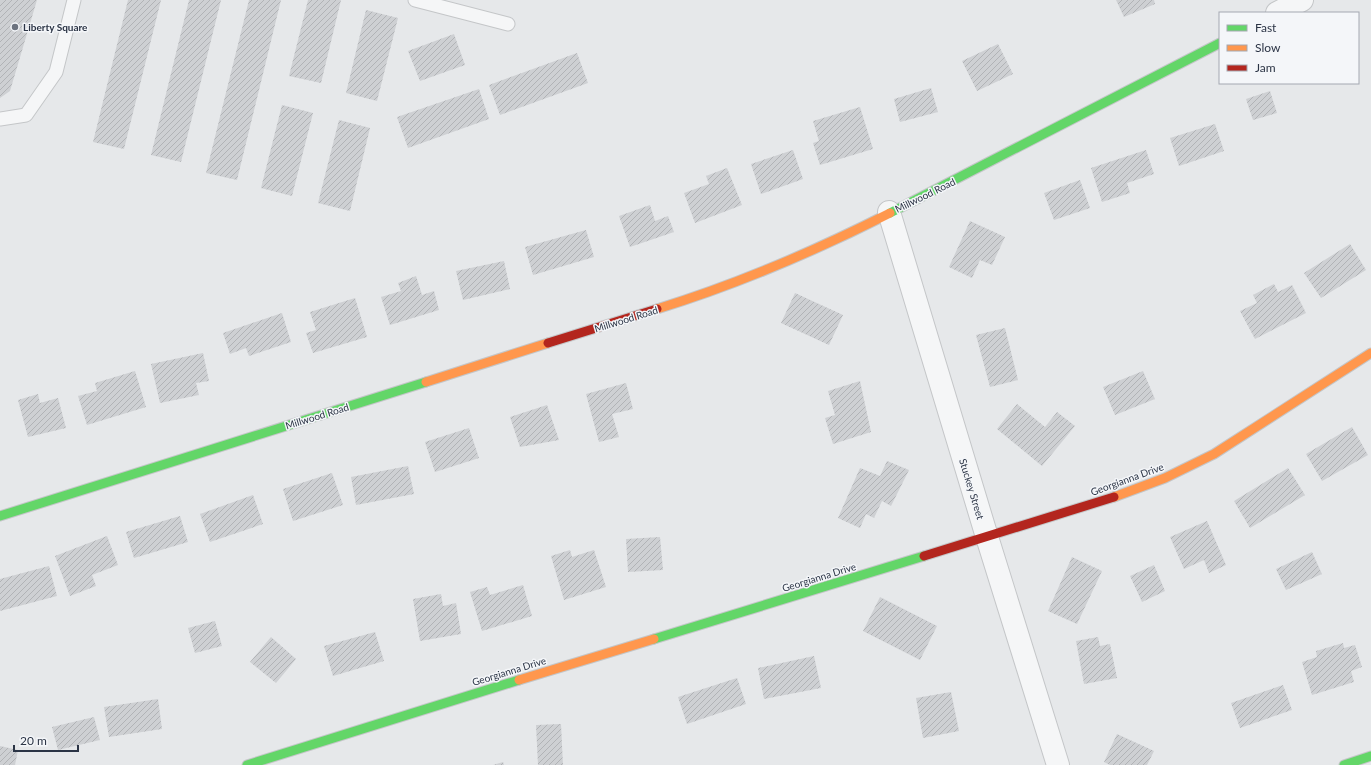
<svg xmlns="http://www.w3.org/2000/svg" width="1371" height="765" viewBox="0 0 1371 765" font-family="Lato,sans-serif">
<style>
.building{fill:url(#building-hatch)}
.lines{fill:none;stroke-linecap:round;stroke-linejoin:round}
.lane-casing{stroke:#c4c6c8;stroke-width:15}
.street-casing{stroke:#c4c6c8;stroke-width:24}
.fast-casing{stroke:#c4c6c8;stroke-width:11}
.slow-casing{stroke:#c4c6c8;stroke-width:11}
.jam-casing{stroke:#c4c6c8;stroke-width:11}
.lane{stroke:#f5f6f7;stroke-width:13}
.street{stroke:#f5f6f7;stroke-width:22}
.fast{stroke:#63d668;stroke-width:9}
.slow{stroke:#ff974d;stroke-width:9}
.jam{stroke:#b3261e;stroke-width:9}
.poi-dot{fill:#6c737f;stroke:#f4f6f9;stroke-width:1.5}
.labels{text-anchor:middle;stroke-width:3;stroke-linejoin:round;paint-order:stroke}
.poi-label{font-size:10px;font-weight:bold;fill:#2b3445;stroke:#f4f6f9;text-anchor:start}
.street-label{font-size:10px;fill:#2b3445;stroke:#f4f6f9}
</style>
<defs>
<pattern id="building-hatch" width="6" height="6" patternUnits="userSpaceOnUse"><rect width="6" height="6" fill="#ced0d3"/><path d="M-1 1l2-2M0 6l6-6M5 7l2-2" fill="none" stroke="#b1b3b6"/></pattern>
</defs>
<rect width="100%" height="100%" fill="#e6e8ea"/>
<!-- building -->
<path class="building" d="M 0,0 L 37,0 L 10,91 L 0,98 Z
M 128,0 L 161,0 L 124,149 L 93,142 Z
M 189,0 L 221,0 L 181,162 L 151,155 Z
M 249,0 L 281,0 L 237,180 L 206,173 Z
M 308,0 L 341,0 L 321,83 L 289,76 Z
M 1116,0 L 1154,0 L 1155,4 L 1124,17 Z
M 366,10 L 398,18 L 377,101 L 346,93 Z
M 454,34 L 465,65 L 420,81 L 408,51 Z
M 998,44 L 1013,74 L 977,91 L 962,61 Z
M 577,53 L 588,83 L 500,115 L 489,85 Z
M 931,88 L 938,112 L 900,122 L 894,99 Z
M 479,89 L 489,119 L 408,148 L 397,117 Z
M 1270,91 L 1277,113 L 1253,120 L 1246,99 Z
M 282,105 L 313,113 L 292,196 L 261,188 Z
M 860,107 L 873,149 L 820,165 L 813,143 L 819,141 L 813,121 Z
M 339,120 L 370,128 L 350,211 L 318,203 Z
M 1215,124 L 1224,151 L 1179,166 L 1170,138 Z
M 793,150 L 803,179 L 761,194 L 751,164 Z
M 1146,150 L 1154,174 L 1127,183 L 1130,193 L 1102,202 L 1091,168 Z
M 727,168 L 742,205 L 695,223 L 684,193 L 709,184 L 706,176 Z
M 1080,180 L 1090,208 L 1054,220 L 1044,193 Z
M 650,205 L 655,221 L 668,216 L 674,232 L 630,247 L 619,216 Z
M 970,221 L 1005,237 L 992,265 L 980,260 L 972,278 L 949,267 Z
M 586,230 L 594,257 L 533,275 L 525,247 Z
M 1350,244 L 1366,270 L 1321,298 L 1304,273 Z
M 504,261 L 510,289 L 463,300 L 456,271 Z
M 416,276 L 422,295 L 434,291 L 439,310 L 390,325 L 381,297 L 401,291 L 398,283 Z
M 1274,284 L 1278,292 L 1292,285 L 1306,313 L 1255,339 L 1240,311 L 1257,303 L 1253,295 Z
M 795,293 L 843,315 L 829,345 L 781,323 Z
M 355,298 L 367,337 L 313,353 L 306,333 L 316,330 L 310,312 Z
M 282,313 L 291,342 L 249,356 L 246,348 L 230,354 L 223,333 Z
M 1005,328 L 1018,380 L 990,387 L 976,335 Z
M 203,353 L 209,381 L 196,383 L 199,395 L 160,403 L 151,364 Z
M 135,371 L 146,407 L 87,425 L 78,396 L 97,391 L 95,383 Z
M 1143,371 L 1155,399 L 1115,415 L 1103,387 Z
M 860,381 L 871,432 L 833,444 L 825,418 L 835,415 L 828,391 Z
M 626,383 L 633,409 L 612,414 L 619,437 L 599,442 L 586,394 Z
M 38,394 L 40,403 L 58,398 L 66,428 L 28,437 L 18,400 Z
M 1017,404 L 1045,427 L 1057,412 L 1075,426 L 1042,466 L 997,429 Z
M 547,405 L 559,440 L 520,447 L 510,417 Z
M 1352,427 L 1368,455 L 1322,481 L 1306,454 Z
M 469,428 L 479,458 L 435,472 L 425,442 Z
M 887,461 L 909,470 L 891,506 L 882,501 L 874,518 L 866,514 L 860,528 L 838,518 L 860,468 L 880,476 Z
M 408,466 L 414,494 L 356,505 L 351,477 Z
M 1288,468 L 1305,495 L 1250,528 L 1234,501 Z
M 332,473 L 343,505 L 293,521 L 283,489 Z
M 253,495 L 263,524 L 210,542 L 200,514 Z
M 180,516 L 188,542 L 134,558 L 126,532 Z
M 1207,521 L 1226,565 L 1209,573 L 1204,560 L 1184,569 L 1170,537 Z
M 107,536 L 118,565 L 92,575 L 96,586 L 70,596 L 55,556 Z
M 660,537 L 663,570 L 628,572 L 626,539 Z
M 570,550 L 572,557 L 594,550 L 606,587 L 564,600 L 551,556 Z
M 1312,552 L 1322,574 L 1286,590 L 1276,569 Z
M 1072,557 L 1102,571 L 1077,624 L 1048,611 Z
M 1154,565 L 1165,591 L 1142,602 L 1130,576 Z
M 49,566 L 57,596 L 0,611 L 0,579 Z
M 523,585 L 532,616 L 482,631 L 470,592 L 487,587 L 490,595 Z
M 441,594 L 443,606 L 456,603 L 461,634 L 420,641 L 413,599 Z
M 880,597 L 937,626 L 920,660 L 863,631 Z
M 215,621 L 222,646 L 195,653 L 188,628 Z
M 375,632 L 384,661 L 333,676 L 324,646 Z
M 271,637 L 296,659 L 276,683 L 250,662 Z
M 1098,637 L 1100,646 L 1110,644 L 1117,678 L 1084,684 L 1076,641 Z
M 1343,643 L 1344,648 L 1355,645 L 1362,667 L 1351,671 L 1354,682 L 1312,695 L 1302,662 L 1317,657 L 1316,651 Z
M 814,656 L 821,688 L 764,699 L 758,668 Z
M 737,678 L 746,704 L 687,724 L 678,697 Z
M 1283,685 L 1292,710 L 1240,728 L 1231,703 Z
M 951,692 L 959,731 L 923,738 L 916,698 Z
M 158,699 L 162,729 L 109,737 L 104,707 Z
M 94,717 L 100,740 L 58,750 L 52,727 Z
M 561,724 L 563,765 L 538,765 L 536,725 Z
M 1117,734 L 1154,751 L 1147,765 L 1110,765 L 1104,762 Z
M 0,746 L 18,750 L 15,765 L 0,765 Z
M 503,762 L 504,765 L 493,765 Z"/>
<g class="lines">
<!-- lane casing -->
<g class="lane-casing">
<path id="lane" d="M 415,0 L 508,24
M 0,119 L 26,115 L 56,72 L 74,0"/>
</g>
<!-- street casing -->
<g class="street-casing">
<path id="street" d="M 1277,13 L 1302,0
M 889,212 L 987,537 L 1058,765"/>
</g>
<!-- fast casing -->
<g class="fast-casing">
<path id="fast" d="M 890,213 L 1220,43
M 0,516 L 426,382
M 654,639 L 924,556
M 247,765 L 519,680
M 1344,765 L 1371,756"/>
</g>
<!-- slow casing -->
<g class="slow-casing">
<path id="slow" d="M 657,309 C 738,284 815,251 890,213
M 426,382 L 548,343
M 1114,497 L 1165,478 L 1214,454 L 1371,353
M 519,680 L 654,639"/>
</g>
<!-- jam casing -->
<g class="jam-casing">
<path id="jam" d="M 548,343 L 657,309
M 924,556 L 1114,497"/>
</g>
<!-- lane -->
<use href="#lane" class="lane"/>
<!-- street -->
<use href="#street" class="street"/>
<!-- fast -->
<use href="#fast" class="fast"/>
<!-- slow -->
<use href="#slow" class="slow"/>
<!-- jam -->
<use href="#jam" class="jam"/>
</g>
<!-- markers -->
<circle class="poi-dot" cx="15" cy="27" r="4"/>
<g class="labels">
<!-- poi labels -->
<g class="poi-label">
<text x="23" y="31">Liberty Square</text>
</g>
<!-- street labels -->
<g class="street-label">
<text transform="translate(925 195) rotate(-26)" y="4">Millwood Road</text>
<text transform="translate(626 319) rotate(-17)" y="4">Millwood Road</text>
<text transform="translate(317 416) rotate(-17)" y="4">Millwood Road</text>
<text transform="translate(1127 479) rotate(-20)" y="4">Georgianna Drive</text>
<text transform="translate(972 489) rotate(73)" y="4">Stuckey Street</text>
<text transform="translate(819 577) rotate(-17)" y="4">Georgianna Drive</text>
<text transform="translate(509 671) rotate(-17)" y="4">Georgianna Drive</text>
</g>
</g>
<!-- legend -->
<rect x="1219" y="12" width="140" height="72" fill="#f4f6f9" stroke="#a4a8b1"/>
<rect x="1227" y="25" width="20" height="6" fill="#63d668" stroke="#a4a8b1"/>
<text x="1255" y="32" font-size="12" fill="#2b3445">Fast</text>
<rect x="1227" y="45" width="20" height="6" fill="#ff974d" stroke="#a4a8b1"/>
<text x="1255" y="52" font-size="12" fill="#2b3445">Slow</text>
<rect x="1227" y="65" width="20" height="6" fill="#b3261e" stroke="#a4a8b1"/>
<text x="1255" y="72" font-size="12" fill="#2b3445">Jam</text>
<!-- scale -->
<path d="M14 745v6h64v-6" fill="none" stroke="#2b3445" stroke-width="2"/>
<text x="20" y="745" font-size="12" fill="#2b3445" stroke="#f4f6f9" stroke-width="3" paint-order="stroke">20 m</text>
</svg>
